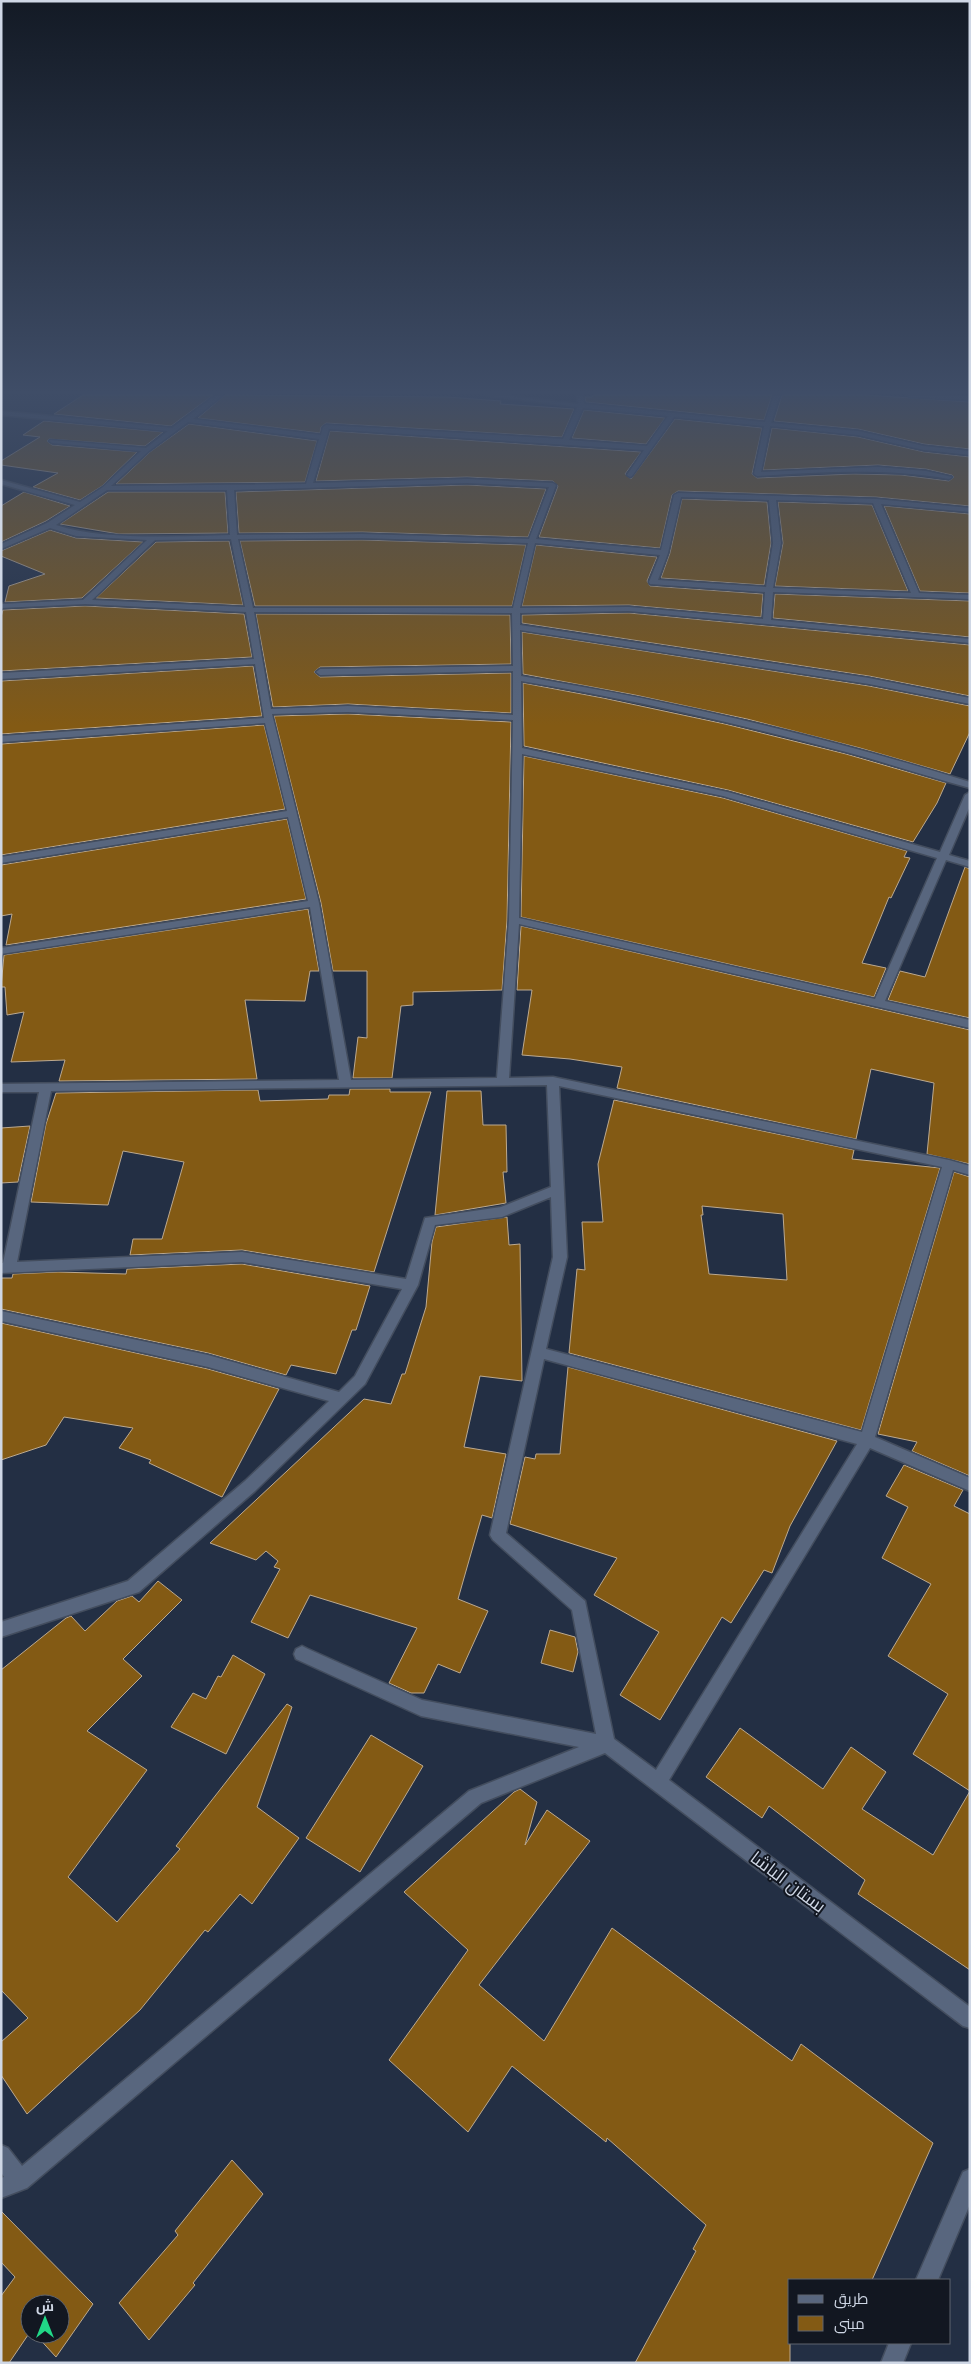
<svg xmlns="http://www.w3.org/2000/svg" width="971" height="2364" viewBox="0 0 971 2364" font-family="Helvetica,Cairo,sans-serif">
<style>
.building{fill:#835a14;stroke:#bca98f;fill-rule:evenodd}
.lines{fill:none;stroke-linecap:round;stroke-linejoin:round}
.minor-casing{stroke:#434d5e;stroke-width:3}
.minor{fill:#58667e;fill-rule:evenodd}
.labels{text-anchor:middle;stroke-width:4;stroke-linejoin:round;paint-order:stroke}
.near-street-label{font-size:18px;fill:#cfd7e5;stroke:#121721}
</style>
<rect width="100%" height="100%" fill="#232f44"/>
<!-- building -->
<path class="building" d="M 83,395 L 213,395 L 171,426 L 54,414 Z
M 225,395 L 447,397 L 501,401 L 500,404 L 574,409 L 562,437 L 326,423 L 321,427 L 320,433 L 198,418 Z
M 593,395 L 772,395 L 764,420 L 586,402 L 585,397 L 592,397 Z
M 782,395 L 866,395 L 970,402 L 970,449 L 924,444 L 858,429 L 774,421 Z
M 584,410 L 665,418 L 646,444 L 572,438 Z
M 675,419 L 762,428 L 752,474 L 757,478 L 853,474 L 901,475 L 949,481 L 954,477 L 952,475 L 926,469 L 878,465 L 763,470 L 772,428 L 858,437 L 924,452 L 970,457 L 970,506 L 876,497 L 678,491 L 672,495 L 660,548 L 539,537 L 558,486 L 553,481 L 467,477 L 316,481 L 330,431 L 641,452 L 625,474 L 631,479 Z
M 44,421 L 163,432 L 145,446 L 49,439 L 47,441 L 52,445 L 137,452 L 102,486 L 80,500 L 33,487 L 58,473 L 1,465 L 1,461 L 40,437 L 23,435 Z
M 189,424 L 317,441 L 305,482 L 116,484 L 150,452 Z
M 467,485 L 546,489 L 528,537 L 362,532 L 239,533 L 236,492 Z
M 24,492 L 70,506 L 46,521 L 1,542 L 1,506 Z
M 108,492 L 225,492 L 228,533 L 119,534 L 60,524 Z
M 682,499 L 767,502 L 771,543 L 764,585 L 661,578 L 670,553 Z
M 778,502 L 872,505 L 908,591 L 775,586 L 783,543 Z
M 884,506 L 970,514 L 970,593 L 920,591 Z
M 50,530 L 76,538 L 143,542 L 82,598 L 5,602 L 9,586 L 45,574 L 1,556 L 1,551 Z
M 362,540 L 526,545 L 512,606 L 255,606 L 240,541 Z
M 229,541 L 243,605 L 96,598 L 156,542 Z
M 536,545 L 657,557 L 647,581 L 650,586 L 763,594 L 761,617 L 629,605 L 522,606 Z
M 775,594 L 970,601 L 970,637 L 773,618 Z
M 85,606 L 244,614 L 252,657 L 1,671 L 1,617 L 3,610 Z
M 629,613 L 970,645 L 970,696 L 869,676 L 522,623 L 522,615 Z
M 256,614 L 510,615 L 511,664 L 320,667 L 314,672 L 320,677 L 511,673 L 511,713 L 348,704 L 273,707 Z
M 522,632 L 869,686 L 970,706 L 970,732 L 950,774 L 860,748 L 747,719 L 635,695 L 523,674 Z
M 253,666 L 262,716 L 1,734 L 1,681 Z
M 523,683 L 603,698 L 725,724 L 846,754 L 946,783 L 937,803 L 913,842 L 728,790 L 524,746 Z
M 348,714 L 511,722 L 507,920 L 502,990 L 413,992 L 413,1005 L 401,1006 L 392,1078 L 353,1078 L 358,1037 L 367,1038 L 367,971 L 333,971 L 321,903 L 274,716 Z
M 264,725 L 285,809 L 1,855 L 1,744 Z
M 524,756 L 723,798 L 907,851 L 904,857 L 910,858 L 891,898 L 889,897 L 862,963 L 886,968 L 874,997 L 521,917 Z
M 287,819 L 306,899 L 6,945 L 12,914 L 1,916 L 1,865 Z
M 965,867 L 970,869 L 970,1018 L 888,1000 L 900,971 L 925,977 Z
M 308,909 L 319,971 L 310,971 L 305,1001 L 245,1000 L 257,1079 L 59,1081 L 65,1060 L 11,1062 L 24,1012 L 7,1015 L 5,987 L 1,987 L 4,955 Z
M 521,926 L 970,1030 L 970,1164 L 927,1154 L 934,1083 L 871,1069 L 856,1139 L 617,1088 L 622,1067 L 570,1059 L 522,1055 L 532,990 L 517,990 Z
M 350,1089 L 390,1089 L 390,1092 L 431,1092 L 374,1272 L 242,1250 L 130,1255 L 133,1239 L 162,1239 L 184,1162 L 123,1151 L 108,1205 L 31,1202 L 46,1124 L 56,1093 L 258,1090 L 260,1101 L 328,1099 L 329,1095 L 349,1095 Z
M 447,1091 L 481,1091 L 483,1125 L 506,1125 L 507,1172 L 503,1172 L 506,1203 L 435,1215 Z
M 614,1100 L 854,1150 L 852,1159 L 940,1168 L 861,1430 L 569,1353 L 577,1269 L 585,1270 L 582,1222 L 603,1222 L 598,1164 ZM 702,1206 L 783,1214 L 787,1280 L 709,1274 L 701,1215 L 703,1215 Z
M 30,1126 L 18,1182 L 1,1183 L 1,1128 Z
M 954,1172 L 970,1177 L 970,1476 L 912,1451 L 917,1442 L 878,1434 Z
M 507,1217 L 509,1245 L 520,1244 L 522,1381 L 480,1376 L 464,1447 L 506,1454 L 492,1518 L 482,1515 L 458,1599 L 488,1611 L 460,1673 L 438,1664 L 424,1693 L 411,1693 L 389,1683 L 417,1628 L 310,1595 L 288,1638 L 251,1622 L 280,1569 L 274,1567 L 278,1561 L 266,1551 L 256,1560 L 210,1543 L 364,1399 L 391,1404 L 402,1374 L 405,1374 L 426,1307 L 432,1242 L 436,1227 Z
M 242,1264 L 370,1286 L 356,1330 L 352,1330 L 336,1374 L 291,1365 L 286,1375 L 208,1353 L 1,1309 L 1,1278 L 12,1278 L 13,1274 L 58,1272 L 126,1274 L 127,1269 Z
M 1,1323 L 208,1369 L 279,1389 L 222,1497 L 149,1463 L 151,1460 L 119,1448 L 133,1428 L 64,1417 L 46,1445 L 1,1460 Z
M 568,1367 L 837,1441 L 790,1526 L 772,1573 L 764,1570 L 731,1623 L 722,1617 L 660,1720 L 620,1695 L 659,1632 L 594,1595 L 617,1558 L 510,1524 L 525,1457 L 535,1459 L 536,1454 L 560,1454 Z
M 904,1465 L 963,1490 L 954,1506 L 970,1514 L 970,1970 L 858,1894 L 865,1880 L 769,1806 L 762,1818 L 706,1777 L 740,1728 L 823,1789 L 851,1747 L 886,1772 L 862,1809 L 933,1855 L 970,1791 L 913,1754 L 948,1694 L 888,1656 L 931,1584 L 882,1558 L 908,1507 L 886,1496 Z
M 158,1581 L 182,1600 L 123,1659 L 142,1676 L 87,1731 L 147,1770 L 68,1877 L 117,1922 L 180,1849 L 176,1846 L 287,1704 L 292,1707 L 257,1807 L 299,1838 L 252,1904 L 240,1894 L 208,1932 L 205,1930 L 140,2010 L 27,2114 L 1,2075 L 1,2042 L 28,2018 L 1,1990 L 1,1670 L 66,1618 L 71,1616 L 85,1631 L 117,1601 L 132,1596 L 139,1602 Z
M 550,1630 L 575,1637 L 578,1652 L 573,1672 L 541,1663 Z
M 233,1655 L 265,1674 L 226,1754 L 171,1727 L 193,1693 L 206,1699 L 218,1676 L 221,1677 Z
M 371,1735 L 423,1766 L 360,1872 L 306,1838 Z
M 520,1789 L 537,1802 L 525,1845 L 547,1810 L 590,1841 L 479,1985 L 544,2041 L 612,1928 L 792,2061 L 801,2044 L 933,2143 L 872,2280 L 790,2280 L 790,2363 L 635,2363 L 696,2251 L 693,2249 L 706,2225 L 607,2138 L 606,2142 L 512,2066 L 468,2132 L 389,2060 L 468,1950 L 404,1892 L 514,1792 Z
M 232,2160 L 263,2194 L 193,2283 L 195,2285 L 149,2340 L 119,2303 L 178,2235 L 175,2231 Z
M 1,2211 L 93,2304 L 56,2357 L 35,2334 L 60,2334 L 60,2304 L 30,2304 L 30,2332 L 9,2363 L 1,2363 L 1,2296 L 15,2277 L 1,2262 Z"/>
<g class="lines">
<!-- minor casing -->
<g class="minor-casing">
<path id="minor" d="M 216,395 L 223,395 L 193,419 L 321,435 L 323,427 L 326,425 L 563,439 L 577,407 L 485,395 L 502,395 L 578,404 L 577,395 L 583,395 L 584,404 L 765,422 L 774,395 L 780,395 L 771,423 L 858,431 L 924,446 L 970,451 L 970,455 L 924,450 L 858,435 L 770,426 L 761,472 L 878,467 L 926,471 L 952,477 L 949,479 C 885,468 821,472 757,476 L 754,474 L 764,426 L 674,417 L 632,476 L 630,477 L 627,475 L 644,450 L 329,429 L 313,483 L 467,479 L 553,483 L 556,485 L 536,539 L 661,550 L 674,495 L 678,493 L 876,499 L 970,508 L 970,512 L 881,504 L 919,593 L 970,595 L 970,599 L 773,592 L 771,620 L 970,639 L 970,643 L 629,611 L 520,613 L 520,625 L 869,678 L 970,698 L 970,704 L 869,684 L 520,630 L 521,676 C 672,701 823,736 970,782 L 970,788 C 928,777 888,763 846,752 C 739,724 631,699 521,681 L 522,748 L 728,792 L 940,852 L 965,795 L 970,792 L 970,806 L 949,855 L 970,861 L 970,867 L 946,860 L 885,1001 L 970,1020 L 970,1028 L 519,924 L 509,1078 L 553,1077 L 949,1160 L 970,1166 L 970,1175 L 953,1170 L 875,1437 L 970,1478 L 970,1491 L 870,1448 L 669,1780 L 970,2007 L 970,2028 L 963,2026 L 605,1753 L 481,1803 L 27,2188 L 1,2198 L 1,2178 L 4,2177 L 1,2172 L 1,2145 L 8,2148 L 22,2166 L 469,1791 L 579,1747 L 421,1716 L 296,1659 L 294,1654 L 296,1649 L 302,1646 L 308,1649 L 422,1700 L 596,1734 L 572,1610 L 493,1540 L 490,1535 L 553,1257 L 551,1197 L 502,1217 L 435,1225 L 418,1285 L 365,1384 L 255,1491 L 139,1592 L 1,1637 L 1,1622 L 128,1581 L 245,1481 L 329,1401 L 208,1367 L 1,1321 L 1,1311 L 208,1355 L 339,1392 L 355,1376 L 402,1289 L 242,1262 L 1,1273 L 1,1263 L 3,1263 L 39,1092 L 1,1092 L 1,1084 L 339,1080 L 310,907 L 1,954 L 1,948 L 308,901 L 288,817 L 1,863 L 1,857 L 287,811 L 265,723 L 1,742 L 1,736 L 264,718 L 255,664 L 1,679 L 1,673 L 254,659 L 246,612 L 85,604 L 1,608 L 1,604 L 83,600 L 147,540 L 76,536 L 50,528 L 1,549 L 1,544 L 47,523 L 75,505 L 1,484 L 1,480 L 80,502 L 103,487 L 141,451 L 52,443 L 49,441 L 50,440 L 146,448 L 168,431 L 1,415 L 1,411 L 172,428 ZM 583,408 L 668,416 L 647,446 L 569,440 ZM 188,422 L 319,439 L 306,484 L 111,486 L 149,451 ZM 467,483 L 549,487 L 529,539 L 362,534 L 237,535 L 234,490 ZM 107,490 L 227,490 L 230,535 C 178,536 104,541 56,525 ZM 681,497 L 769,500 L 773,543 L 766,587 L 658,580 L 668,553 ZM 776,500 L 873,503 L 911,593 L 773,588 L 781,543 ZM 362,538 L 528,543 L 513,608 L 253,608 L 238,539 ZM 231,539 L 245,607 L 92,600 L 155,540 ZM 535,543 L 660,555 L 649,582 L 650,584 L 765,592 L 763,619 L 629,607 L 520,608 ZM 254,612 L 512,613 L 513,666 L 320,669 L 316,672 L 320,675 L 513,671 L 513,715 L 348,706 L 271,709 ZM 348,712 L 513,720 L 509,920 L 497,1078 L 351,1080 L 319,903 L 272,714 ZM 522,754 L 723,796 L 937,858 L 875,999 L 519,918 ZM 547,1085 L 551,1187 L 501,1207 L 425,1218 L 406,1279 L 242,1252 L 17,1262 L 51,1091 ZM 559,1086 L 942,1167 L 862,1432 L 546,1349 L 567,1257 ZM 544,1359 L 857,1444 L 656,1770 L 614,1739 L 585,1601 L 506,1533 Z
M 907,395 L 970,396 L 970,400 L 910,397 Z
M 970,2169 L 970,2204 L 938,2280 L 916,2280 L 963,2172 Z
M 889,2343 L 911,2343 L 903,2363 L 881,2363 Z"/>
</g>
<!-- minor -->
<use href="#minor" class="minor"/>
</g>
<!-- sky -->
<linearGradient id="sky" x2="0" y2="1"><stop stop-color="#131a25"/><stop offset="0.54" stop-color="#3f4d67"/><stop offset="1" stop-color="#3f4d67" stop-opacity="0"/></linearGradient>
<rect width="971" height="726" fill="url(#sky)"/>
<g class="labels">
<!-- near-street labels -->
<g class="near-street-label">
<text transform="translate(788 1882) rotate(37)" y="6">بستان الباشا</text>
</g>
</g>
<!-- border -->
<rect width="971" height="2364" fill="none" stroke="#cfd7e5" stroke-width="5"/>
<!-- legend -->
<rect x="788" y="2279" width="162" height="65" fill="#121721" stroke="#5e646f"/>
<rect x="798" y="2295" width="25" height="8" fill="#58667e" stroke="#5e646f"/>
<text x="834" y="2304" font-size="15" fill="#cfd7e5">طريق</text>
<rect x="798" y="2316" width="25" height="15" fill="#835a14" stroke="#5e646f"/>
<text x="834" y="2329" font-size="15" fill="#cfd7e5">مبنى</text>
<!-- north arrow -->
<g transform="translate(45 2319)"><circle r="24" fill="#121721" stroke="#5e646f"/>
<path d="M0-4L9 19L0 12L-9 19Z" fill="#21d887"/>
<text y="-8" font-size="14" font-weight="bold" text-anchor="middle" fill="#cfd7e5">ش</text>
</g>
</svg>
